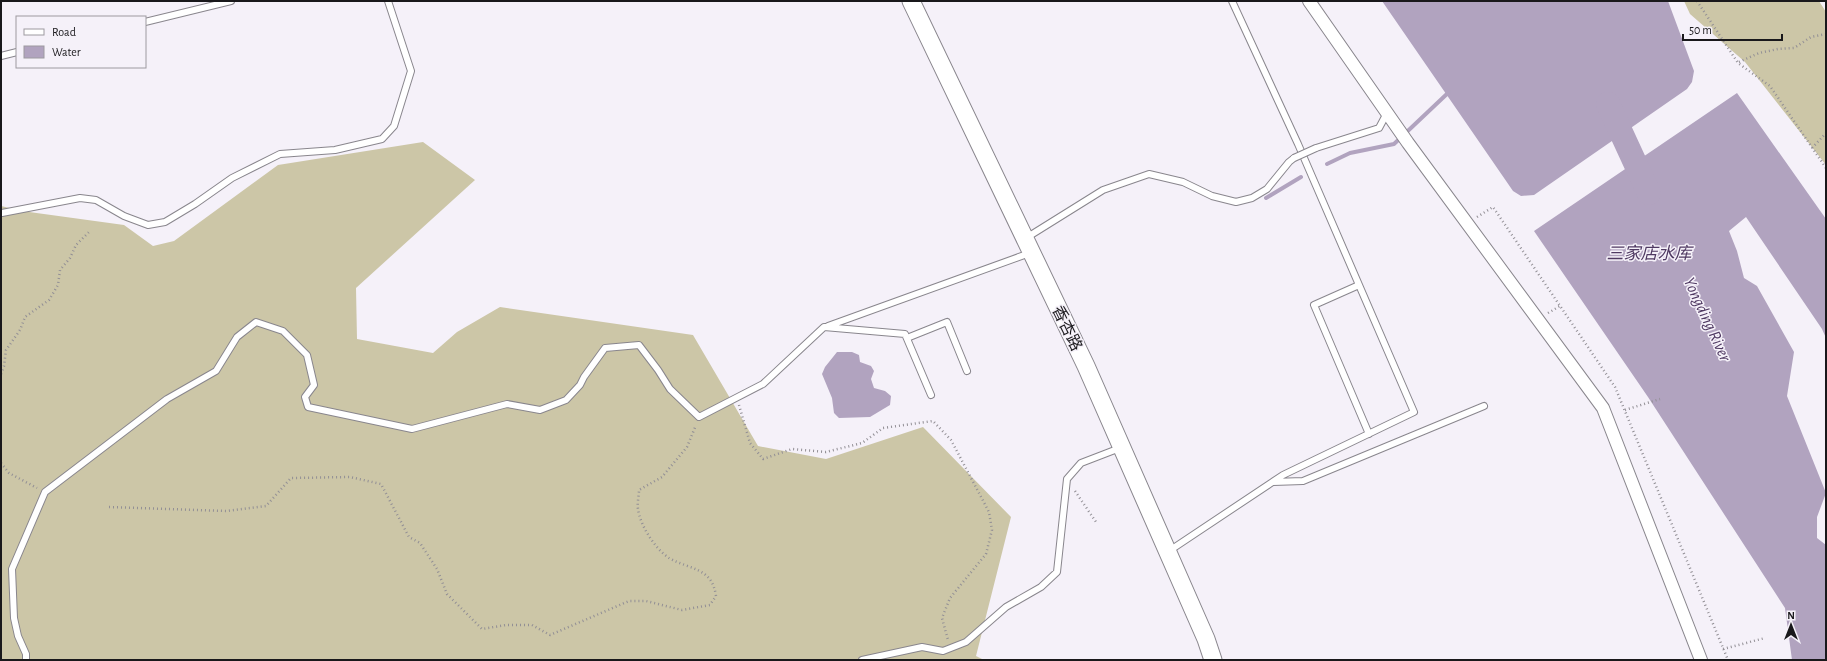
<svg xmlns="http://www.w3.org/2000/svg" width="1827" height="661" viewBox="0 0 1827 661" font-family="'Alegreya Sans','Noto Sans SC',sans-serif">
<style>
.forest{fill:#ccc6a7}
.water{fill:#b1a3bf}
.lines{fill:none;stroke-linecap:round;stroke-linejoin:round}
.stream{stroke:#b1a3bf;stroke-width:4}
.river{stroke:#b1a3bf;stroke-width:24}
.lane-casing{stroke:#89868d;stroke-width:8}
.street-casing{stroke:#89868d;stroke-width:14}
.secondary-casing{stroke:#89868d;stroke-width:19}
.path{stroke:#928f95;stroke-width:2.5;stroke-dasharray:1 3;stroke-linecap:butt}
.lane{stroke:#fff;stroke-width:6}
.street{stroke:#fff;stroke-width:12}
.secondary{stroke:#fff;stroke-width:17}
.lane-bridge-casing{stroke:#89868d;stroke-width:8;stroke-linecap:butt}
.lane-bridge{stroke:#fff;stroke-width:6}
.labels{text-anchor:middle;stroke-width:3;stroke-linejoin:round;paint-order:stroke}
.street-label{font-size:16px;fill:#19181b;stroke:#f5f1f9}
.water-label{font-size:17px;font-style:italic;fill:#4f3962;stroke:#f5f1f9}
</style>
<rect width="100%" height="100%" fill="#f5f1f9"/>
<!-- forest -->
<path class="forest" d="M 1684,1 L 1819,1 L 1826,12 L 1826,165 L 1745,62 L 1690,14 Z
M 423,142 L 475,180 L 356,288 L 357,339 L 433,353 L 457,332 L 500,307 L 693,335 L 758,446 L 826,459 L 923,427 L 1011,517 L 976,656 L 984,660 L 1,660 L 1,206 L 22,211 L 124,225 L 153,246 L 174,241 L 278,165 Z"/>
<!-- water -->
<path class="water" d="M 1382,1 L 1668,1 L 1694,71 L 1692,82 L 1687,89 L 1534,195 L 1521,196 L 1513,191 Z
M 1737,93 L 1826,219 L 1826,338 L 1822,329 L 1746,217 L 1729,231 L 1737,251 L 1744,278 L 1757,286 L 1794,352 L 1787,396 L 1826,493 L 1817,517 L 1817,538 L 1826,545 L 1826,660 L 1792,660 L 1785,608 L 1648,397 L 1534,231 Z
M 837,352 L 852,352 L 859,355 L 860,362 L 871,366 L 874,371 L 871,379 L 874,388 L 885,391 L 891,396 L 890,405 L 870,417 L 839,418 L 834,413 L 832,398 L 822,374 L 825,367 Z"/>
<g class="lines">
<!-- stream -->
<path class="stream" d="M 1327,164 L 1350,153 L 1394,144 L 1449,92
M 1266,198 L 1301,177"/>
<!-- river -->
<path class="river" d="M 1608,104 L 1649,193"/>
<!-- lane casing -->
<g class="lane-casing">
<path id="lane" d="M 145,22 L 231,1
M 1,56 L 17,52
M 1316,148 L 1379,128 L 1387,113
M 2,213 L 80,198 L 96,200 L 124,216 L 148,225 L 165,222 L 195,204 L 232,178 L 280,154 L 335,150 L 382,139 L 394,126 L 411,71 L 388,1
M 1026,238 L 1103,190 L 1149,174 L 1183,182 L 1212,196 L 1236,202 L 1252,198 L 1267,189 L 1289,162 L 1294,158
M 1359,285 L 1314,305 L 1369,434
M 828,326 L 1030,253
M 907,338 L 947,322 L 967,371
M 1273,482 L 1303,481 L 1484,406
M 1169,551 L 1283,475 L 1414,412 L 1298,144 L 1232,1
M 26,660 L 26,654 L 18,636 L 14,618 L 12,569 L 45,492 L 167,399 L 216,371 L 237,337 L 256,322 L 283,331 L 307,355 L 314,385 L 305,397 L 308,407 L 412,429 L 507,404 L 540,410 L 566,400 L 580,385 L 584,377 L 605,348 L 639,345 L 658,370 L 670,389 L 699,417 L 763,384 L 824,327 L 905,334 L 931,395
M 862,660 L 922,647 L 943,651 L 966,642 L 1006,607 L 1041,587 L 1057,572 L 1067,479 L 1081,463 L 1120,448"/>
</g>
<!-- street casing -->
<g class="street-casing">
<path id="street" d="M 1309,1 L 1408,143 L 1603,408 L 1701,660"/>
</g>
<!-- secondary casing -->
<g class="secondary-casing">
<path id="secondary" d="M 911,1 L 1086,366 L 1206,639 L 1213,660"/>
</g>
<!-- path -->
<path class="path" d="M 1697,1 L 1738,63 L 1770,86 L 1826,168
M 1739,62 L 1759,53 L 1778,49 L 1794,48 L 1811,37 L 1826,34
M 1812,148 L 1826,133
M 1477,217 L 1493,207 L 1615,387 L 1728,660
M 1548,313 L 1560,306
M 1,374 L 4,366 L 6,350 L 20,330 L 25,317 L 49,300 L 58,285 L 60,270 L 70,258 L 76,245 L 89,232
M 739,405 L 750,443 L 763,459 L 792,449 L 826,452 L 862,443 L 883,428 L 933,421 L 951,440 L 989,512 L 992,530 L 986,554 L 950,598 L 942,618 L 948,640
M 1625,410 L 1660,399
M 1,463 L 9,473 L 37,488
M 1075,491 L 1096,522
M 109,507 L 226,511 L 266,506 L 291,478 L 350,477 L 381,484 L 409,537 L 420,543 L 437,569 L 447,594 L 482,629 L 506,625 L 532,625 L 550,635 L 629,601 L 646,601 L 682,610 L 710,605 L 716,596 C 712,567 690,570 669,558 C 655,549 640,525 638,509 C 637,503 639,496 639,490 L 662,477 L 687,447 L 696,425
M 1723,649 L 1765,638"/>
<!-- lane -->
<use href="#lane" class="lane"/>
<!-- street -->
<use href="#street" class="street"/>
<!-- secondary -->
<use href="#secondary" class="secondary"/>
<!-- lane-bridge casing -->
<g class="lane-bridge-casing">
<path id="lane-bridge" d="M 1294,158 L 1316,148"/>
</g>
<!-- lane-bridge -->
<use href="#lane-bridge" class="lane-bridge"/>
</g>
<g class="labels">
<!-- street labels -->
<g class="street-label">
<text transform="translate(1068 328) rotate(64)" y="6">香杏路</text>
</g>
<!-- water labels -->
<g class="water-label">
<text x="1649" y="259">三家店水库</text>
<text transform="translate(1708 319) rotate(65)" y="6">Yongding River</text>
</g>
</g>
<!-- border -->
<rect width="1827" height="661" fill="none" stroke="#19181b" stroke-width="4"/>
<!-- legend -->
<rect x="16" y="16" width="130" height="52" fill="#f5f1f9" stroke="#9d9aa0"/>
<rect x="24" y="29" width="20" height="6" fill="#ffffff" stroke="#9d9aa0"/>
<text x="52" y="36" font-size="12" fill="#19181b">Road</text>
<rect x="24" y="46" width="20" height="12" fill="#b1a3bf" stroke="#9d9aa0"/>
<text x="52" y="56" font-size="12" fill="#19181b">Water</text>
<!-- north arrow -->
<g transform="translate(1791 625)" stroke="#f5f1f9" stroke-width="3" paint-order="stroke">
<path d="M0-3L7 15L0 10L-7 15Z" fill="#19181b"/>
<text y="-6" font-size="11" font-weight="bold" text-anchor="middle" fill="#19181b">N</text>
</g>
<!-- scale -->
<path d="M1683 34v6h99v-6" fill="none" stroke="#19181b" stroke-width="2"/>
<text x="1689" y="34" font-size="12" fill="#19181b" stroke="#f5f1f9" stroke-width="3" paint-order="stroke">50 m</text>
</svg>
